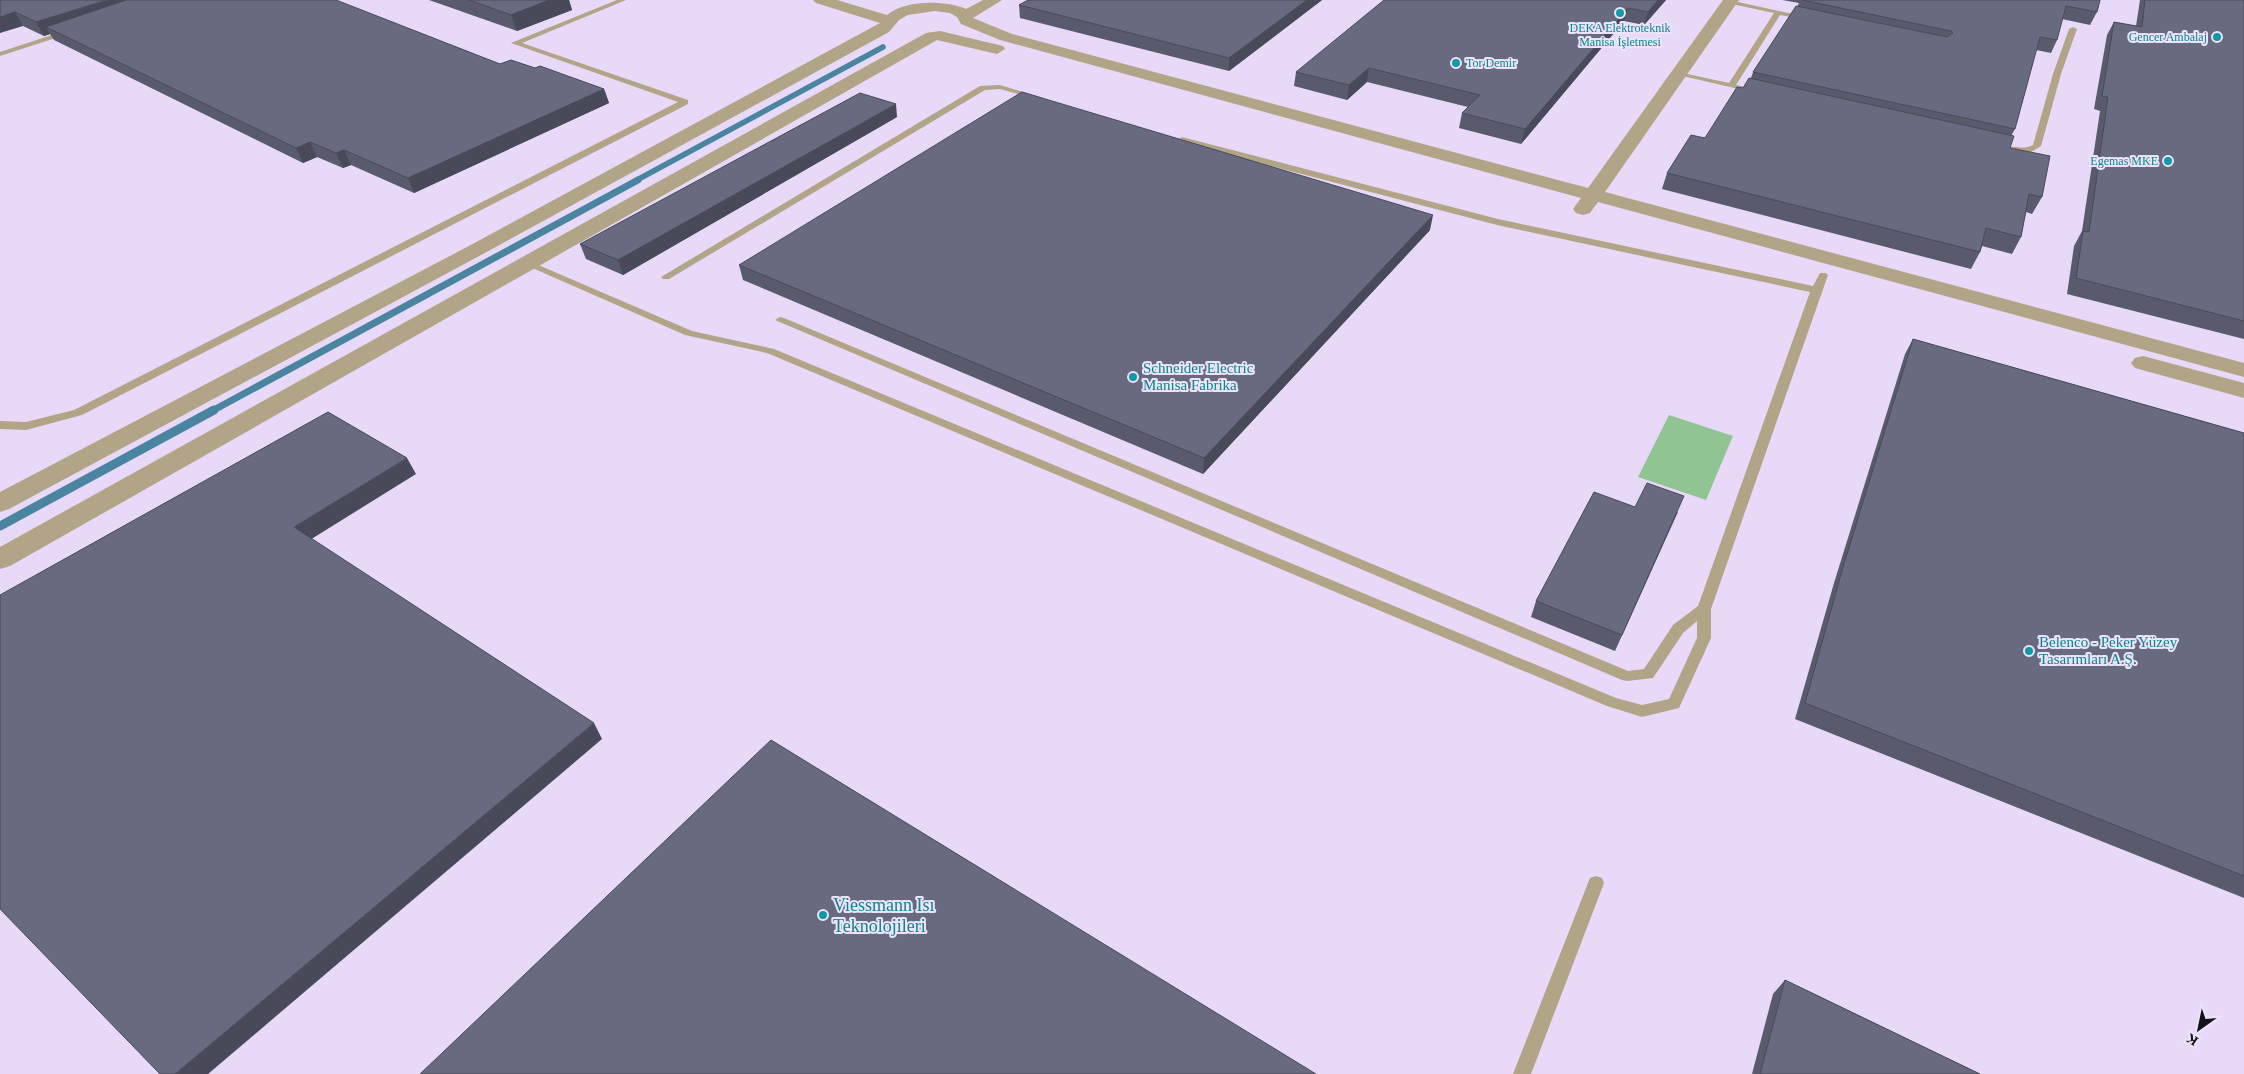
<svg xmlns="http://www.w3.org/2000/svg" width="2244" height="1074" viewBox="0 0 2244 1074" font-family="Georgia,serif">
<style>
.built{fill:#e7d9f7}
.green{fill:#90c593}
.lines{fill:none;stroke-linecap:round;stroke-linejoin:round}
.stream-far2{stroke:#4984a1;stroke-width:5.5}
.stream-far1{stroke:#4984a1;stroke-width:7}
.stream{stroke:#4984a1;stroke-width:9}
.service{fill:#b2a486;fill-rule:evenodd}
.tertiary{fill:#b2a486;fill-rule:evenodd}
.wall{fill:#595b6d}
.shaded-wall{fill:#494a59}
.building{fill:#686a7f;stroke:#494a59}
.culture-dot{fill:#0f9aa8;stroke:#eee4fa;stroke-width:2}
.labels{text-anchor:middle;stroke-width:4;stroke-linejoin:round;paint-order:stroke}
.far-culture-label{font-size:12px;fill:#0d838f;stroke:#eee4fa;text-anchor:end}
.culture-label{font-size:15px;fill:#0d838f;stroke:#eee4fa;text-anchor:start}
.near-culture-label{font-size:18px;fill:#0d838f;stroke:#eee4fa;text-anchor:start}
</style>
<rect width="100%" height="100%" fill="#eee4fa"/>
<!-- built -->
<path class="built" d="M 0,0 L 2244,0 L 2244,1074 L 0,1074 Z"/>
<!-- green -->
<path class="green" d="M 1669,415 L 1733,436 L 1706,500 L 1638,477 Z"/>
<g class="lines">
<!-- stream-far2 -->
<path class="stream-far2" d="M 635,181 L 883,47"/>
<!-- stream-far1 -->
<path class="stream-far1" d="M 212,411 L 638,180"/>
<!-- stream -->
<path class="stream" d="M 0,526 L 214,410"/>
<!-- service -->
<path class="service" d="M 617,0 L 626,0 L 522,43 L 688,100 L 688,104 L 82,415 L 26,430 L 0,429 L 0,421 L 26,422 L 74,410 L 678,102 L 511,43 Z
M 1729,0 L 1811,18 L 1807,20 L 1780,15 L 1736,85 L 1756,89 L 1756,93 L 1674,74 L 1678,72 L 1729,83 L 1774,13 L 1727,3 L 1726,2 Z
M 2073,27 L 2077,29 L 2061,74 L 2041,146 L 2026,155 L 2008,151 L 2008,147 C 2018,146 2023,150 2033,145 L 2053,74 L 2069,29 Z
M 64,31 L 71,33 L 0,56 L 0,52 Z
M 1000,85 L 1040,97 L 1036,99 L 1000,89 L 985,90 L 669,279 L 663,279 L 661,277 L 980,86 Z
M 1182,137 L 1498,219 L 1813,286 L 1820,273 L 1826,273 L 1828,275 L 1711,609 L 1711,638 L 1679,708 L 1642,717 L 1607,706 L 767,353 L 685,335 L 521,263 L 523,261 L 529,261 L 692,331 L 774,349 L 1616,698 L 1642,705 L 1669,699 L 1697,638 L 1697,621 L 1683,633 L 1653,678 L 1627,681 L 1622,680 L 775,320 L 780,317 L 784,318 L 1628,671 L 1644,669 L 1673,625 L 1698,606 L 1810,292 L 1497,225 L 1179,142 L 1178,140 Z
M 1596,876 L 1602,878 L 1604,883 L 1531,1074 L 1513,1074 L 1588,883 L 1590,878 Z"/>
<!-- tertiary -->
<path class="tertiary" d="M 813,0 L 837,0 L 887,15 C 905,0 945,0 966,9 L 983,0 L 1002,0 L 973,18 L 1012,34 L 1588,188 L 1723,0 L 1739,0 L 1605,192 L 2244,363 L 2244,377 L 1598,202 L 1590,213 L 1583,215 L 1576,213 L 1573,209 L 1581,198 L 1000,40 L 961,24 L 957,17 L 950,13 L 935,11 L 908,15 L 899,20 L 889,32 L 481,255 L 9,509 L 0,512 L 0,492 L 467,247 L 880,23 L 816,3 Z
M 940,31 L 1003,46 L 1005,49 L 997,54 L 937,40 L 10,566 L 0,569 L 0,547 L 926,33 Z
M 2143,356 L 2244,383 L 2244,398 L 2135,368 L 2131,363 L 2135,358 Z"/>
</g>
<!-- wall -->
<path class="wall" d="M 0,0 L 535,68 L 604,89 L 609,103 L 414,193 L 351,165 L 343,168 L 317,157 L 303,163 L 54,40 L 50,34 L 44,36 L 23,26 Z
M 429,0 L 569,0 L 572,10 L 517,31 Z
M 1028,0 L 1322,0 L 1229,71 L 1020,18 L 1019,5 Z
M 1666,0 L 1644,25 L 1624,21 L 1521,144 L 1459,128 L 1462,113 L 1468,107 L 1367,82 L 1347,100 L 1294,86 L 1296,72 Z
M 1782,0 L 2100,0 L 2097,12 L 2090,25 L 2062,19 L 2057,40 L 2051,53 L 2036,50 L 2015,129 L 2011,136 L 2010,148 L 2042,197 L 2032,214 L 2026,212 L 2021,237 L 2012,254 L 1982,246 L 1980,252 L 1971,269 L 1662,189 L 1667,173 L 1705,138 L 1743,88 L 1751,78 L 1753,72 L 1797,7 L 1799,3 Z
M 2140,0 L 2244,0 L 2244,339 L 2067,294 L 2074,246 L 2082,231 L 2100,111 L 2094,109 L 2107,35 L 2114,22 L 2136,26 Z
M 897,117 L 623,275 L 586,259 L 580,244 Z
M 1430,230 L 1203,474 L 743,280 L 739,265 Z
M 1913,339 L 2244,433 L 2244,898 L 1795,719 L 1834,583 L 1905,354 Z
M 1635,507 L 1678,512 L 1615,651 L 1531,617 L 1536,601 Z
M 1785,980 L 1980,1074 L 1752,1074 L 1773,994 Z"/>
<!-- shaded-wall -->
<path class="shaded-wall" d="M 107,0 L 156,0 L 46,27 L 50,34 L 44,36 L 36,22 Z
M 549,0 L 569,0 L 572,10 L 517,31 L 511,15 Z
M 1307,0 L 1322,0 L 1229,71 L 1229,58 Z
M 1658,0 L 1666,0 L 1644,25 L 1648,12 Z
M 1628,8 L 1624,21 L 1521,144 L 1525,129 Z
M 15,12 L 23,26 L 0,33 L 0,17 Z
M 1369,68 L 1367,82 L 1347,100 L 1349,85 Z
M 604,89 L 609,103 L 414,193 L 408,178 Z
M 896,104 L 897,117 L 623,275 L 618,260 Z
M 310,142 L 317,157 L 303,163 L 296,148 Z
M 344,150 L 351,165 L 343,168 L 336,153 Z
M 1433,215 L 1430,230 L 1203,474 L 1204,458 Z
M 407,458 L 416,474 L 305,543 L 294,527 Z
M 594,723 L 602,739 L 208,1074 L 175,1074 Z"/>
<!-- building -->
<path class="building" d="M 0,0 L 107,0 L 36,22 L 15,12 L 0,17 Z
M 126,0 L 336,0 L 500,64 L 511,60 L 535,68 L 540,66 L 604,89 L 408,178 L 344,150 L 336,153 L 310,142 L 296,148 L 46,27 Z
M 469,0 L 549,0 L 511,15 Z
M 1028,0 L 1307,0 L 1229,58 L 1019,5 Z
M 1384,0 L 1658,0 L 1648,12 L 1628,8 L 1525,129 L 1462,113 L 1480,95 L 1369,68 L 1349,85 L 1296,72 Z
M 1802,0 L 2100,0 L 2097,12 L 2066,6 L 2057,40 L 2040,37 L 2015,129 L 1753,72 L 1796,6 L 1947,37 L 1953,33 L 1951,31 Z
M 2145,0 L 2244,0 L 2244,321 L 2076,278 L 2083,231 L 2089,232 L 2108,97 L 2102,96 L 2114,22 L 2142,27 Z
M 1749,78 L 2014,136 L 2010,148 L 2050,156 L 2042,197 L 2029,194 L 2021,237 L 1986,228 L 1980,252 L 1667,173 L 1691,135 L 1705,138 L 1737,87 L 1743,88 Z
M 1022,92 L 1433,215 L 1204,458 L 739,265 Z
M 860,93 L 896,104 L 618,260 L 580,244 Z
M 1913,339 L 2244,433 L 2244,876 L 1805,703 L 1843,567 Z
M 328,412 L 407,458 L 294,527 L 594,723 L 175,1074 L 160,1074 L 0,909 L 0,595 Z
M 1647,483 L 1684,496 L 1622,635 L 1536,601 L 1594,492 L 1635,507 Z
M 771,740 L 1316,1074 L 420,1074 Z
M 1785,980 L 1980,1074 L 1760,1074 Z"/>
<!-- markers -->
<g class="culture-dot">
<circle cx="1620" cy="13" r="5"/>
<circle cx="2217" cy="37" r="5"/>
<circle cx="1456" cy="63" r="5"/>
<circle cx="2168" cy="161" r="5"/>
<circle cx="1133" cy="377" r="5"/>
<circle cx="2029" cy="651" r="5"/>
<circle cx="823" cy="915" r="5"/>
</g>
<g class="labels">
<!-- far-culture labels -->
<g class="far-culture-label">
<text x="1620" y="32" text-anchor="middle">DEKA Elektroteknik<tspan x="1620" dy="14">Manisa İşletmesi</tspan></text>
<text x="2207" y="41">Gencer Ambalaj</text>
<text x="1466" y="67" text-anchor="start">Tor Demir</text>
<text x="2158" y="165">Egemas MKE</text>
</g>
<!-- culture labels -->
<g class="culture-label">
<text x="1143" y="373">Schneider Electric<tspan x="1143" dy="17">Manisa Fabrika</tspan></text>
<text x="2039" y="647">Belenco - Peker Yüzey<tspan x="2039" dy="17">Tasarımları A.Ş.</tspan></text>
</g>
<!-- near-culture labels -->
<g class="near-culture-label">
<text x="833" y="911">Viessmann Isı<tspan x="833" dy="21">Teknolojileri</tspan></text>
</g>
</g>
<!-- north arrow -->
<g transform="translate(2199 1029) rotate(213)" stroke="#eee4fa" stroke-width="4" paint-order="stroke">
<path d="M0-4L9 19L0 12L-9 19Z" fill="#151219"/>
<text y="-8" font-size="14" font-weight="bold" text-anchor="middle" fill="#151219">K</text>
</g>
</svg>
